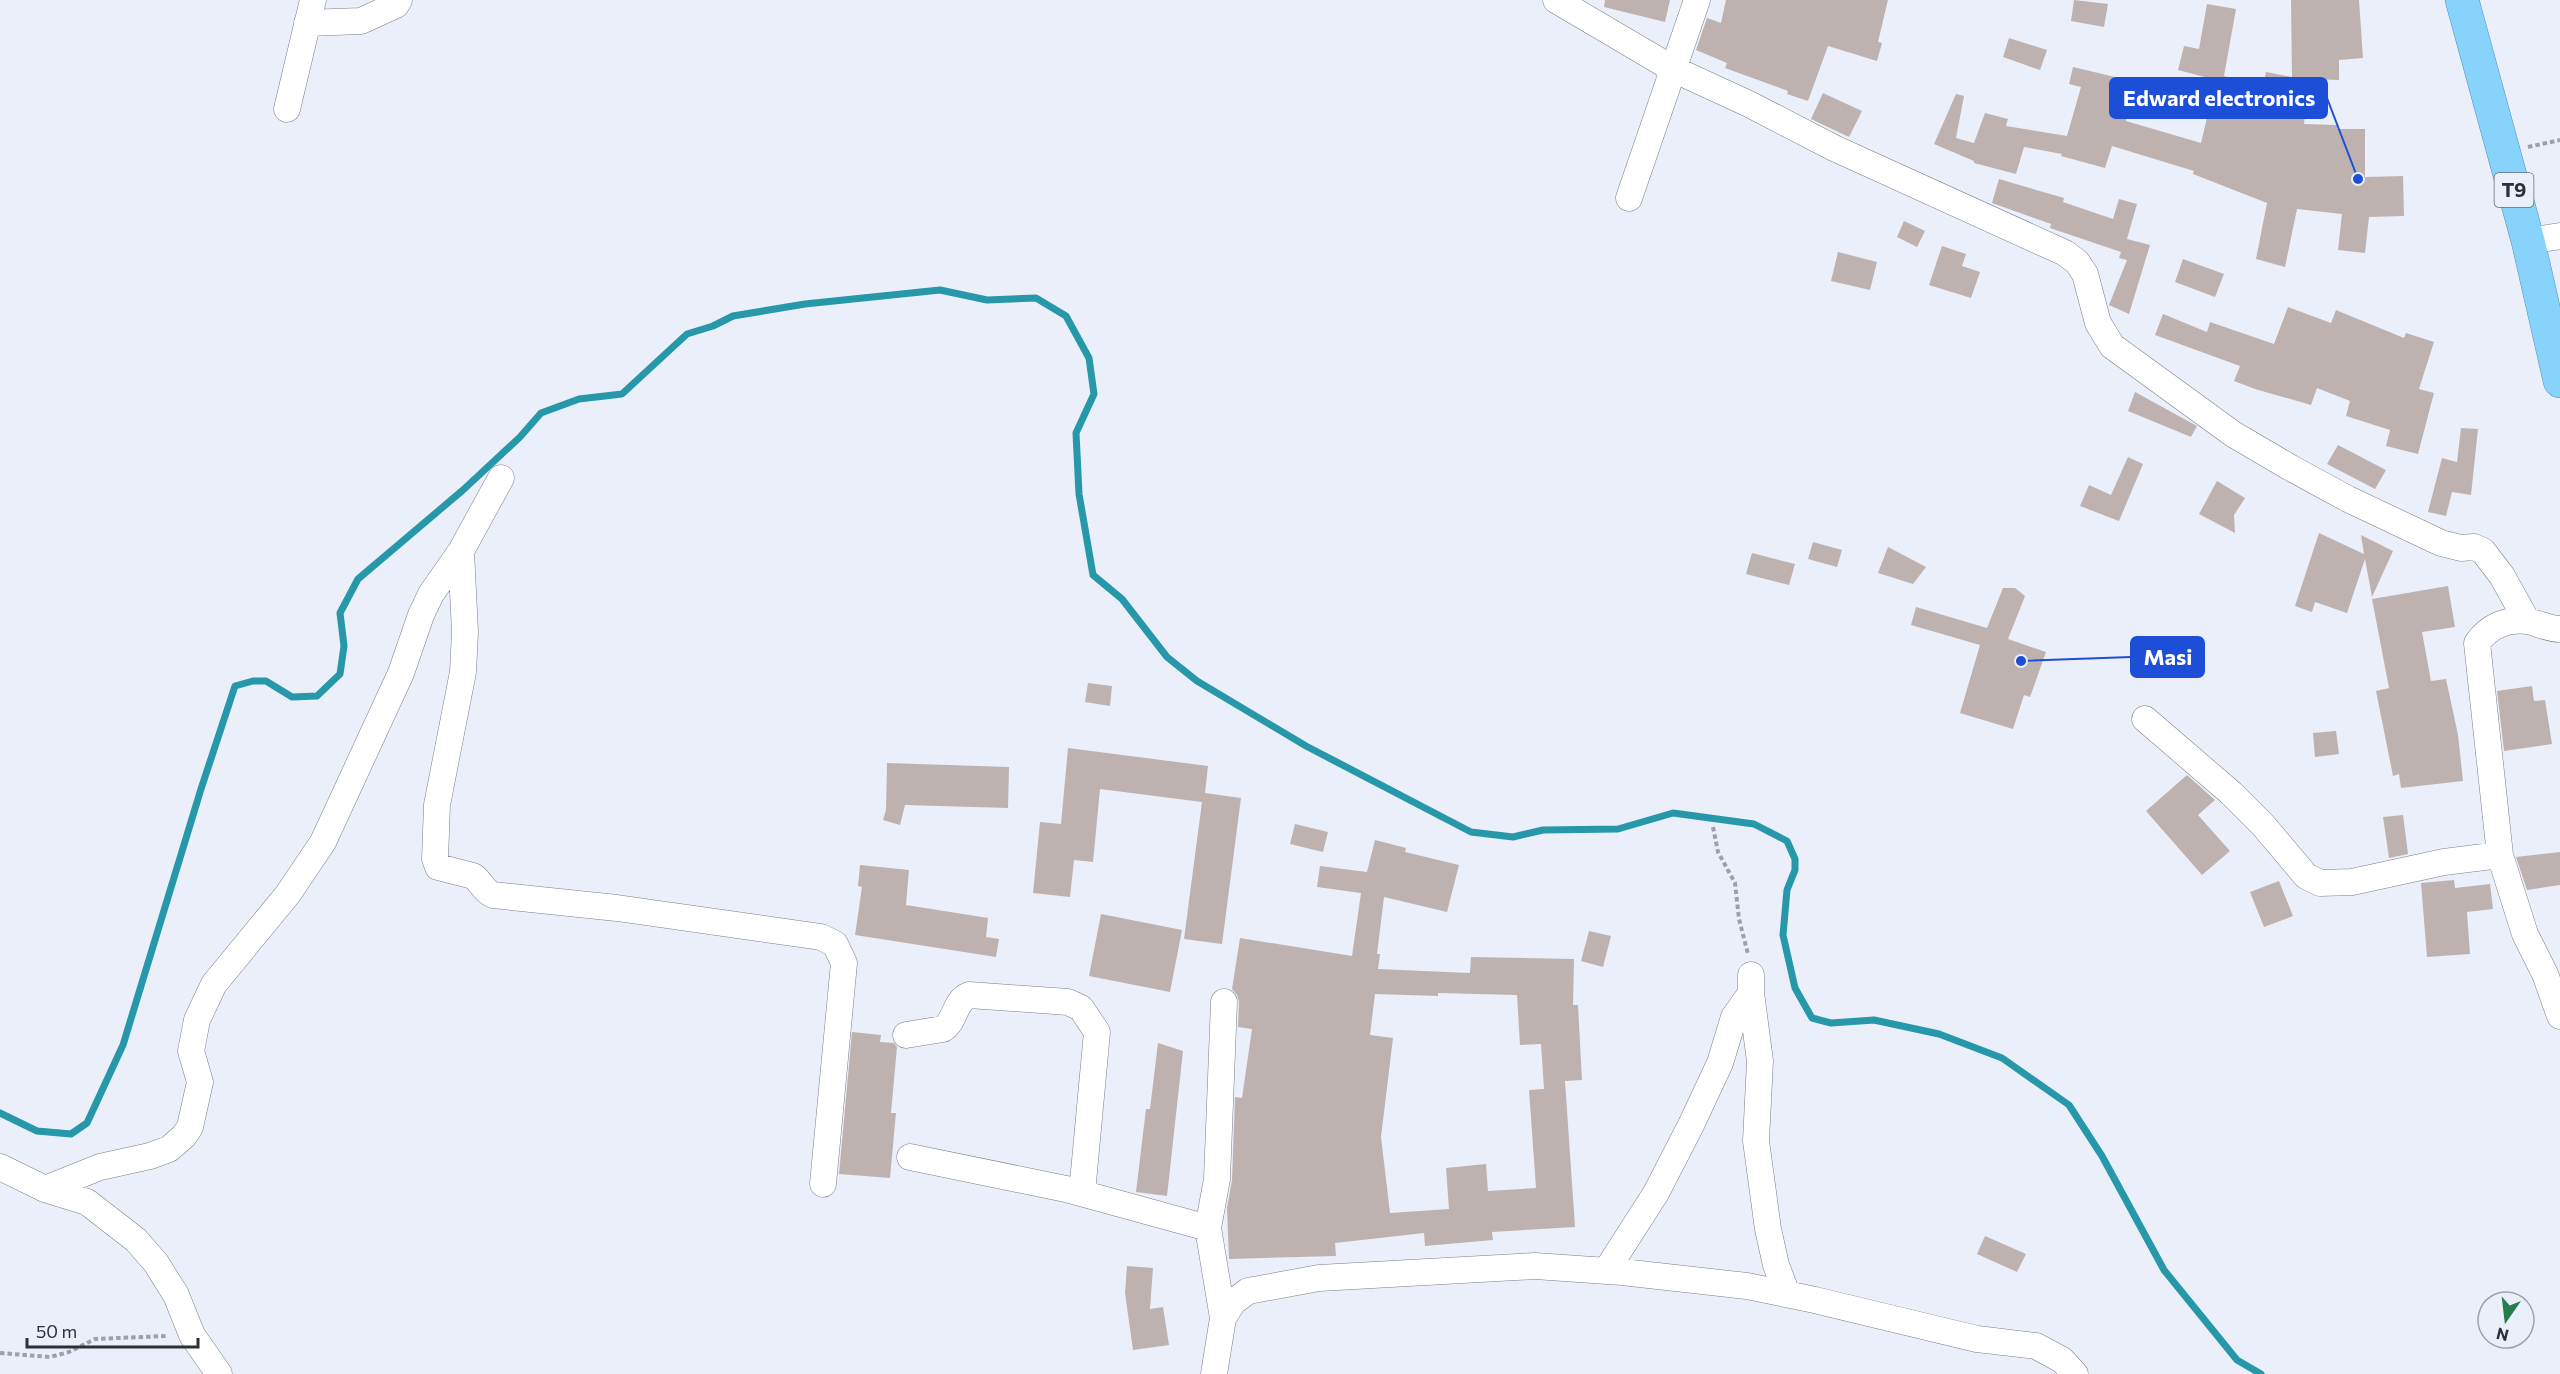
<svg xmlns="http://www.w3.org/2000/svg" width="2560" height="1374" viewBox="0 0 2560 1374" font-family="Commissioner,sans-serif">
<style>
.lines{fill:none;stroke-linecap:round;stroke-linejoin:round}
.stream{stroke:#2698aa;stroke-width:7}
.building{fill:#beb2b0;fill-rule:evenodd}
.minor-casing{stroke:#7a7e86;stroke-width:27}
.trunk-casing{stroke:#5693b6;stroke-width:34}
.path{stroke:#9da0a7;stroke-width:4;stroke-dasharray:4.5 3;stroke-linecap:butt}
.minor{stroke:#fff;stroke-width:26}
.trunk{stroke:#88d3fc;stroke-width:33}
.labels{text-anchor:middle;stroke-width:6;stroke-linejoin:round;paint-order:stroke}
.shield{fill:#ebeff9;stroke:#67696f;stroke-width:1.5}
.shield-label{font-size:20px;font-weight:bold;fill:#2e3034}
.leader{fill:none;stroke:#1d4ed8;stroke-width:2}
.callout-dot{fill:#1d4ed8;stroke:#ebeff9;stroke-width:2}
.callout{fill:#1d4ed8;stroke:#1d4ed8;stroke-width:2}
.callout-label{font-size:22px;text-anchor:middle;font-weight:bold;fill:#fff}
</style>
<rect width="100%" height="100%" fill="#ebeff9"/>
<g class="lines">
<!-- stream -->
<path class="stream" d="M 0,1113 L 37,1131 L 71,1134 L 87,1123 L 123,1045 L 201,789 L 235,686 L 253,681 L 266,681 L 292,697 L 317,696 L 340,674 L 344,646 L 340,613 L 358,579 L 463,490 L 520,437 L 541,413 L 579,399 L 622,394 L 687,334 L 713,326 L 733,316 L 805,304 L 940,290 L 987,300 L 1036,298 L 1066,316 L 1089,358 L 1094,394 L 1076,433 L 1079,494 L 1093,575 L 1122,599 L 1167,657 L 1197,681 L 1306,746 L 1471,832 L 1513,837 L 1543,830 L 1618,829 L 1673,813 L 1754,824 L 1787,841 L 1795,859 L 1795,870 L 1787,890 L 1783,935 L 1795,988 L 1812,1018 L 1831,1023 L 1874,1020 L 1939,1034 L 2002,1058 L 2069,1105 L 2102,1156 L 2164,1270 L 2237,1360 L 2261,1374"/>
</g>
<!-- building -->
<path class="building" d="M 1605,0 L 1670,0 L 1665,22 L 1604,7 Z
M 1726,0 L 1888,0 L 1878,42 L 1882,43 L 1877,61 L 1828,46 L 1808,101 L 1787,94 L 1788,91 L 1725,68 L 1727,63 L 1696,50 L 1707,18 L 1721,23 Z
M 2074,0 L 2108,4 L 2104,27 L 2071,21 Z
M 2291,0 L 2359,0 L 2363,58 L 2339,60 L 2339,80 L 2304,79 L 2308,80 L 2304,124 L 2337,125 L 2337,129 L 2365,129 L 2365,177 L 2403,176 L 2404,216 L 2369,217 L 2365,253 L 2338,250 L 2342,214 L 2297,209 L 2285,267 L 2256,259 L 2267,203 L 2193,174 L 2194,171 L 2112,146 L 2105,168 L 2061,156 L 2062,154 L 2024,147 L 2016,174 L 1974,163 L 1974,161 L 1934,144 L 1956,94 L 1964,96 L 1956,138 L 1974,143 L 1985,113 L 2008,119 L 2006,126 L 2067,136 L 2081,87 L 2069,84 L 2073,67 L 2136,82 L 2126,121 L 2201,143 L 2216,80 L 2178,70 L 2184,46 L 2199,49 L 2207,4 L 2236,9 L 2224,76 L 2263,86 L 2266,72 L 2292,77 Z
M 2009,38 L 2047,50 L 2040,70 L 2003,57 Z
M 1823,93 L 1862,111 L 1849,137 L 1811,119 Z
M 1999,179 L 2064,198 L 2063,202 L 2113,219 L 2119,199 L 2137,204 L 2127,239 L 2150,245 L 2129,314 L 2109,305 L 2127,260 L 2119,258 L 2121,252 L 2050,228 L 2051,224 L 1992,203 Z
M 1904,221 L 1925,231 L 1917,247 L 1897,237 Z
M 1942,246 L 1966,254 L 1962,266 L 1980,272 L 1971,298 L 1929,285 Z
M 1838,252 L 1877,262 L 1870,290 L 1831,281 Z
M 2183,259 L 2224,274 L 2215,297 L 2175,282 Z
M 2288,307 L 2331,323 L 2336,310 L 2404,338 L 2406,333 L 2434,342 L 2419,389 L 2434,393 L 2418,454 L 2386,446 L 2390,430 L 2346,416 L 2350,401 L 2317,388 L 2311,405 L 2255,389 L 2234,381 L 2240,366 L 2155,335 L 2163,314 L 2207,332 L 2210,322 L 2274,344 Z
M 2135,392 L 2197,426 L 2191,437 L 2128,411 Z
M 2461,428 L 2478,429 L 2471,495 L 2452,492 L 2446,516 L 2428,512 L 2442,458 L 2457,462 Z
M 2338,445 L 2386,470 L 2375,489 L 2327,464 Z
M 2128,457 L 2143,464 L 2119,521 L 2080,506 L 2089,485 L 2111,495 Z
M 2217,481 L 2245,498 L 2234,515 L 2235,533 L 2199,514 Z
M 2319,533 L 2364,554 L 2361,535 L 2393,551 L 2372,597 L 2365,559 L 2347,613 L 2315,602 L 2312,612 L 2295,606 Z
M 1813,542 L 1842,550 L 1837,567 L 1808,559 Z
M 1888,547 L 1926,567 L 1913,584 L 1878,573 Z
M 1752,553 L 1795,564 L 1789,585 L 1746,574 Z
M 2448,586 L 2455,627 L 2422,632 L 2431,681 L 2446,679 L 2458,735 L 2463,781 L 2401,788 L 2399,774 L 2393,776 L 2376,691 L 2389,688 L 2372,599 Z
M 2003,588 L 2015,588 L 2025,596 L 2008,639 L 2046,652 L 2030,697 L 2024,695 L 2013,729 L 1960,713 L 1980,645 L 1911,625 L 1916,607 L 1987,628 Z
M 1088,683 L 1112,686 L 1110,706 L 1085,702 Z
M 2532,686 L 2534,701 L 2545,700 L 2552,744 L 2504,751 L 2497,691 Z
M 2336,731 L 2339,754 L 2315,757 L 2313,733 Z
M 1068,748 L 1208,766 L 1205,793 L 1241,798 L 1222,944 L 1184,939 L 1202,802 L 1100,789 L 1093,862 L 1074,860 L 1070,897 L 1033,893 L 1040,822 L 1061,824 Z
M 887,763 L 1009,767 L 1008,808 L 905,805 L 900,825 L 883,820 L 886,810 Z
M 2187,775 L 2215,800 L 2198,815 L 2230,851 L 2202,875 L 2146,811 Z
M 2403,815 L 2408,854 L 2389,858 L 2383,817 Z
M 1295,824 L 1328,832 L 1323,852 L 1290,844 Z
M 1375,840 L 1406,848 L 1405,852 L 1459,865 L 1447,912 L 1384,897 L 1377,954 L 1380,954 L 1378,969 L 1470,973 L 1471,957 L 1574,959 L 1573,1005 L 1578,1005 L 1582,1080 L 1565,1081 L 1575,1227 L 1492,1232 L 1493,1240 L 1425,1246 L 1424,1233 L 1335,1243 L 1336,1256 L 1229,1259 L 1227,1208 L 1232,1180 L 1235,1097 L 1242,1098 L 1252,1029 L 1238,1027 L 1239,1002 L 1237,995 L 1232,989 L 1240,938 L 1352,956 L 1361,893 L 1317,887 L 1320,866 L 1367,872 ZM 1438,993 L 1517,995 L 1520,1045 L 1541,1044 L 1544,1089 L 1529,1090 L 1536,1188 L 1488,1191 L 1486,1164 L 1446,1168 L 1449,1209 L 1390,1213 L 1381,1137 L 1393,1038 L 1370,1035 L 1375,994 L 1438,996 Z
M 2560,852 L 2560,885 L 2527,890 L 2516,857 Z
M 860,865 L 909,870 L 906,905 L 988,918 L 986,937 L 999,939 L 996,957 L 855,935 L 862,887 L 858,886 Z
M 2454,880 L 2455,888 L 2490,884 L 2493,909 L 2467,912 L 2470,954 L 2427,957 L 2421,883 Z
M 2279,881 L 2293,916 L 2264,927 L 2250,892 Z
M 1101,914 L 1182,930 L 1170,992 L 1089,976 Z
M 1589,931 L 1611,936 L 1603,967 L 1581,961 Z
M 852,1032 L 881,1035 L 880,1042 L 894,1043 L 897,1047 L 891,1113 L 896,1113 L 890,1178 L 839,1174 Z
M 1158,1043 L 1183,1051 L 1167,1196 L 1136,1192 L 1146,1109 L 1150,1109 Z
M 1985,1236 L 2026,1254 L 2017,1272 L 1977,1254 Z
M 1127,1266 L 1153,1268 L 1150,1309 L 1163,1307 L 1169,1345 L 1133,1350 L 1125,1293 Z"/>
<g class="lines">
<!-- minor casing -->
<g class="minor-casing">
<path id="minor" d="M 1556,0 L 1673,69 L 1749,104 L 1834,148 L 2065,253 L 2077,262 L 2085,274 L 2098,323 L 2112,346 L 2233,434 L 2291,468 L 2348,499 L 2441,543 L 2461,548 L 2474,547 L 2483,551 L 2502,576 L 2527,621
M 307,23 L 361,21 L 396,5 L 399,0
M 287,109 L 313,0
M 1629,198 L 1697,0
M 2528,241 L 2560,236
M 461,551 L 465,632 L 463,672 L 437,805 L 435,859 L 438,867 L 473,876 C 481,881 483,891 493,895 L 617,908 L 821,937 L 835,944 L 844,963 L 823,1184
M 2560,629 C 2548,629 2538,623 2527,621 C 2507,618 2488,627 2477,643 L 2500,855 L 2525,934 L 2545,974 L 2560,1016
M 2145,719 L 2231,793 L 2263,825 L 2306,876 L 2320,883 L 2352,882 L 2444,862 L 2500,855
M 1751,993 L 1760,1061 L 1756,1141 L 1768,1229 L 1776,1265 L 1787,1294
M 906,1035 L 943,1029 C 956,1021 954,1001 969,995 L 1068,1002 L 1081,1008 L 1097,1032 L 1082,1193
M 910,1157 L 1066,1189 L 1208,1228
M 0,1167 L 45,1189 L 87,1202 L 136,1240 L 156,1263 L 176,1295 L 192,1335 L 219,1374
M 45,1189 L 100,1167 L 150,1156 L 169,1149 L 184,1136 L 190,1127 L 200,1082 L 191,1051 L 197,1020 L 214,984 L 288,894 L 323,842 L 401,673 L 421,615 L 431,594 L 461,551 L 501,478
M 1606,1271 L 1656,1193 L 1691,1125 L 1720,1063 L 1734,1017 L 1751,993 L 1751,975
M 1223,1318 L 1208,1228 L 1217,1179 L 1224,1002
M 1214,1374 L 1223,1318 L 1233,1302 L 1248,1291 L 1319,1278 L 1535,1266 L 1622,1272 L 1747,1286 L 1815,1300 L 1977,1339 L 2036,1346 L 2062,1360 L 2075,1374"/>
</g>
<!-- trunk casing -->
<g class="trunk-casing">
<path id="trunk" d="M 2462,0 L 2528,241 L 2560,381"/>
</g>
<!-- path -->
<path class="path" d="M 2528,147 L 2560,140
M 1713,827 L 1718,852 L 1735,883 L 1739,919 L 1748,954
M 0,1353 L 50,1357 L 69,1352 L 95,1339 L 166,1336"/>
<!-- minor -->
<use href="#minor" class="minor"/>
<!-- trunk -->
<use href="#trunk" class="trunk"/>
</g>
<g class="labels">
<!-- shield labels -->
<rect class="shield" x="2494.5" y="173" width="39" height="34" rx="4.5"/>
<g class="shield-label">
<text x="2514" y="197">T9</text>
</g>
</g>
<!-- callouts -->
<path class="leader" d="M2358 179L2327 98M2021 661L2131 657"/>
<g class="callout-dot">
<circle cx="2358" cy="179" r="6"/>
<circle cx="2021" cy="661" r="6"/>
</g>
<g class="callout">
<rect x="2110" y="78" width="217" height="40" rx="6"/>
<rect x="2131" y="637" width="73" height="40" rx="6"/>
</g>
<g class="callout-label">
<text x="2219" y="106">Edward electronics</text>
<text x="2168" y="665">Masi</text>
</g>
<!-- north arrow -->
<g transform="translate(2506 1320) rotate(194)"><circle r="28" fill="#ebeff9" stroke="#9fa3aa" stroke-width="1.5"/>
<path d="M0-4.5L10 22L0 15L-10 22Z" fill="#267d50"/>
<text y="-9" font-size="16" font-weight="bold" text-anchor="middle" fill="#2e3034">N</text>
</g>
<!-- scale -->
<path d="M27 1338v9h171v-9" fill="none" stroke="#2e3034" stroke-width="3"/>
<text x="36" y="1338" font-size="18" fill="#2e3034" stroke="#ebeff9" stroke-width="4.5" paint-order="stroke">50 m</text>
</svg>
